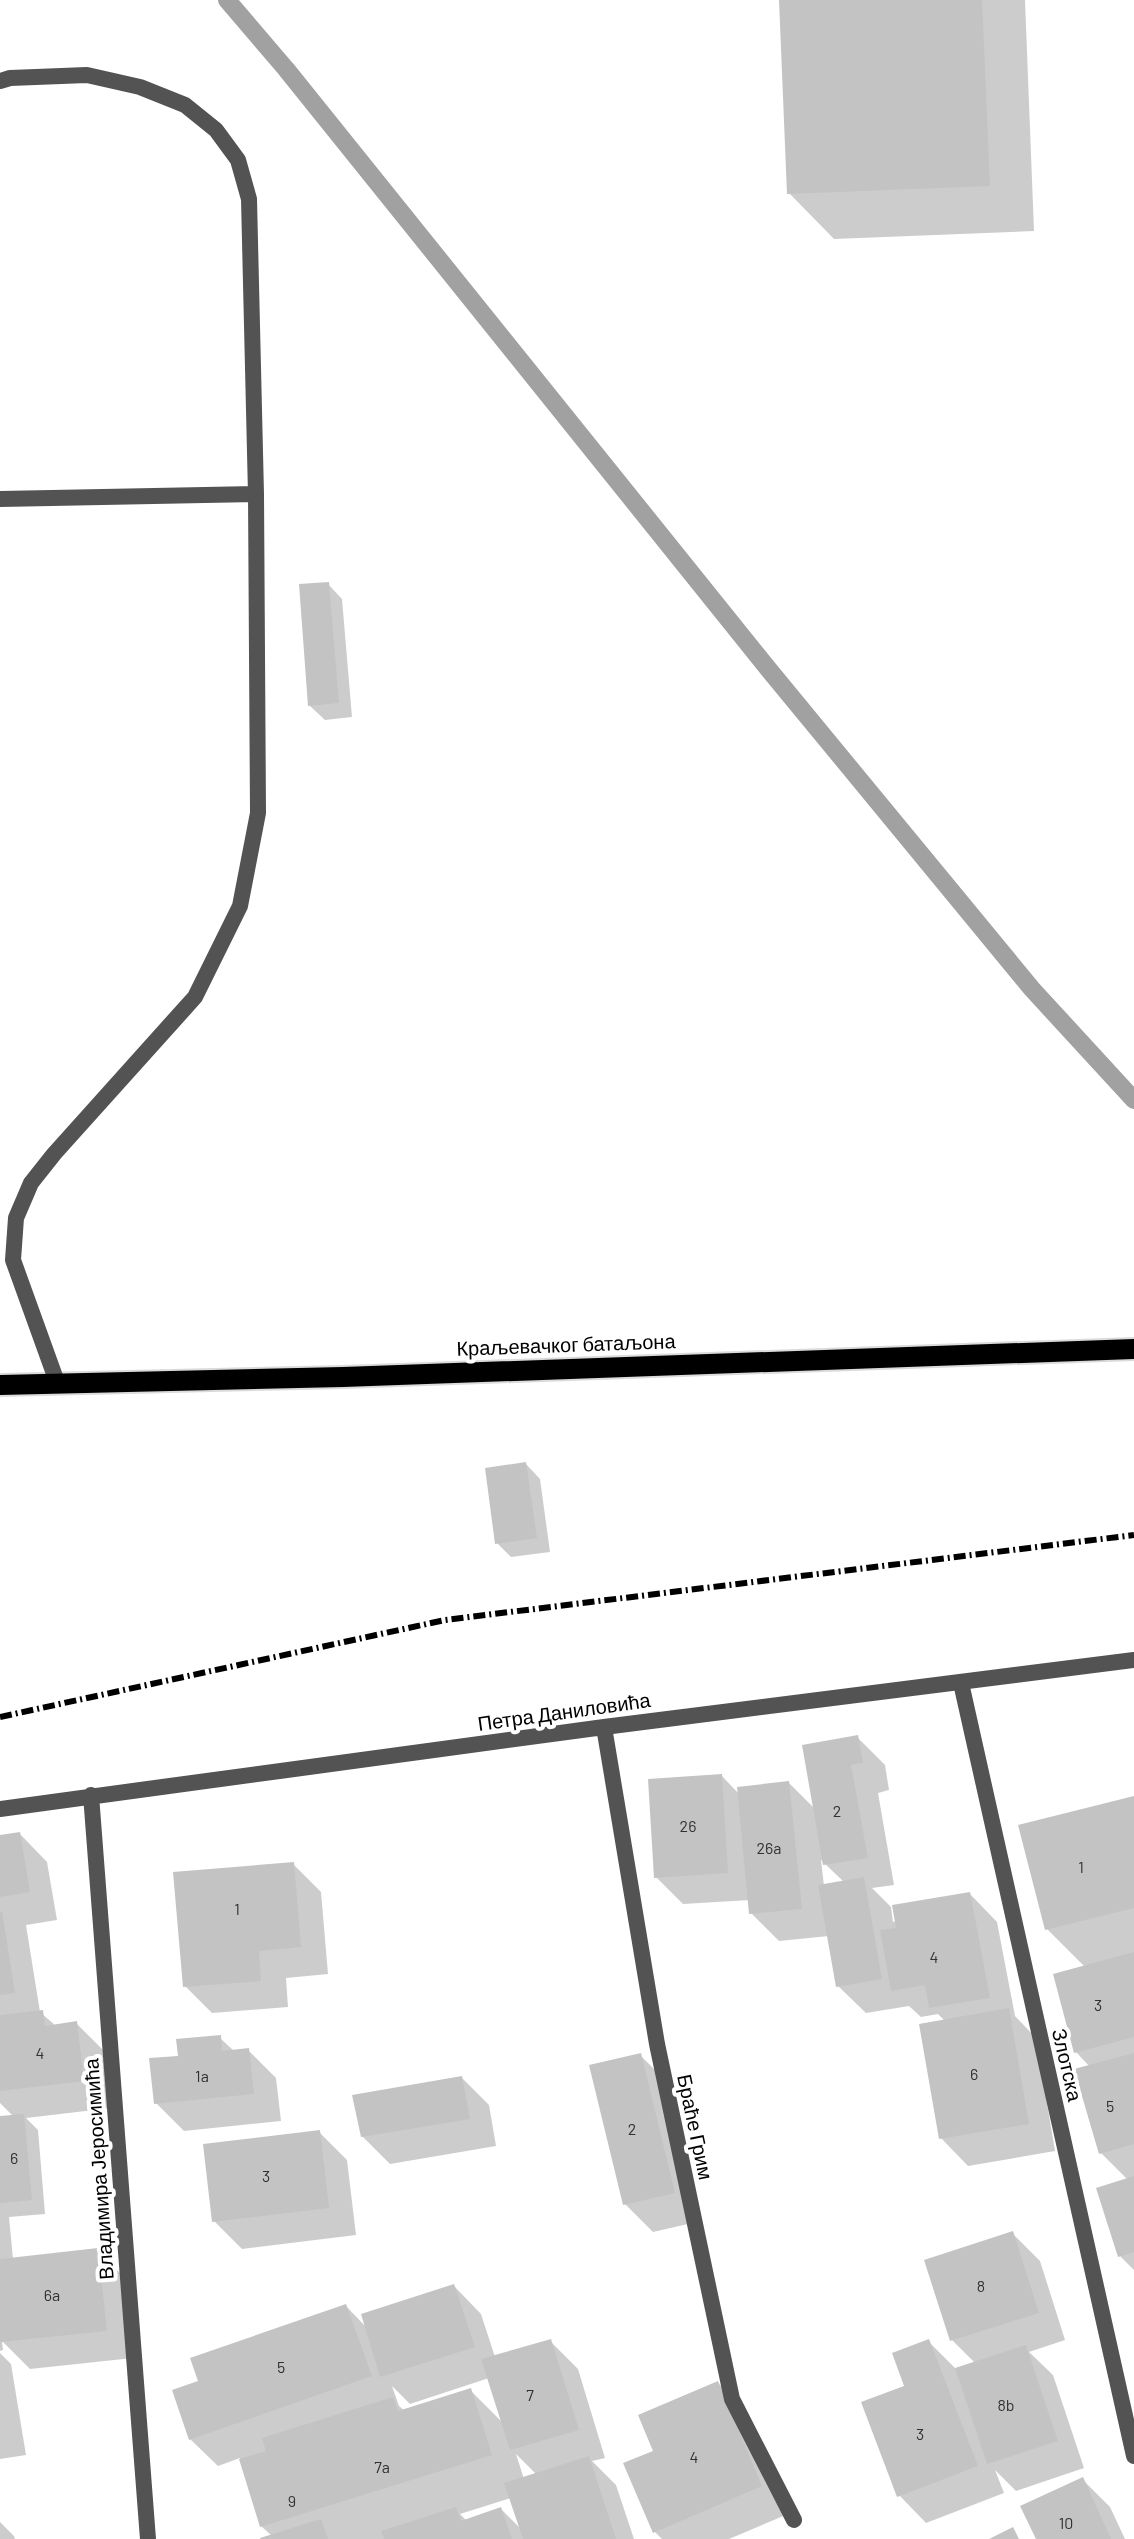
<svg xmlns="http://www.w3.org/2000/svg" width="1134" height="2539" viewBox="0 0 1134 2539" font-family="Barlow,sans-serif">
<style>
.shadow{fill:#0003;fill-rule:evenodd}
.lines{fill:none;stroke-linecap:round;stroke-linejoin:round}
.stream{stroke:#a1a1a1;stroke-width:18}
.building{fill:#c3c3c3}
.primary-casing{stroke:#dbdbdb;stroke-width:24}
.service{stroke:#535353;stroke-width:16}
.minor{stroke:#535353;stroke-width:16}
.primary{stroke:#000;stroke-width:20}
.rail{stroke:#000;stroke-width:6;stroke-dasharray:12 4 2 4;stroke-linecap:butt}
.labels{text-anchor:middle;stroke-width:8;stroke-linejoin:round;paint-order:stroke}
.number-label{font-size:16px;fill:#313131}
.street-label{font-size:20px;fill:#000;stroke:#fff}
</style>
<rect width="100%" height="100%" fill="#fff"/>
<!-- shadow -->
<path class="shadow" d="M 781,0 L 1025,0 L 1034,231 L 834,239 L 789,193 Z
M 328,584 L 342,599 L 352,717 L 325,720 L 310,706 Z
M 526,1464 L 540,1479 L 550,1552 L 511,1557 L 497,1543 Z
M 857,1737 L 885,1765 L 889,1790 L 878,1793 L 894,1885 L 872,1888 L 891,1907 L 893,1922 L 970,1894 L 997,1922 L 1015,2016 L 1036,2038 L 1055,2151 L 968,2166 L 941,2138 L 945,2021 L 938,2014 L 921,2017 L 909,2006 L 866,2013 L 838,1986 L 829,1936 L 779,1941 L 751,1913 L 750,1900 L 683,1904 L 656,1877 L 722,1776 L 739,1794 L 789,1783 L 816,1810 ZM 821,1860 L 844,1882 L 824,1886 Z
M 1134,1798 L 1134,2270 L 1120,2256 L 1128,2180 L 1101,2153 L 1090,2067 L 1076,2052 L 1085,1967 L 1047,1929 Z
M 20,1834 L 47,1862 L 57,1920 L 26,1925 L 40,2012 L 56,2026 L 76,2023 L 104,2051 L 111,2108 L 26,2118 L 38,2130 L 45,2214 L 9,2217 L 13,2259 L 97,2250 L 125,2278 L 133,2358 L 30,2369 L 2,2341 L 3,2350 L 0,2351 L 0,2118 L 13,2116 L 0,2103 L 0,1837 Z
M 293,1864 L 321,1892 L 328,1974 L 286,1978 L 288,2007 L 212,2013 L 185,1986 Z
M 220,2038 L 234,2051 L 248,2050 L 276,2078 L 281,2121 L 184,2131 L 156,2103 L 180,2058 Z
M 640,2055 L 668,2083 L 701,2221 L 653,2232 L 625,2204 Z
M 462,2078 L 489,2105 L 496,2146 L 390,2164 L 362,2136 Z
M 319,2132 L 347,2160 L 356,2235 L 242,2249 L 214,2221 Z
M 1012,2233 L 1040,2261 L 1065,2340 L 1029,2352 L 1053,2375 L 1084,2468 L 1016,2491 L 995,2470 L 1004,2493 L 926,2523 L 899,2495 L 907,2387 L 929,2342 L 957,2370 L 976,2364 L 952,2340 Z
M 454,2286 L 481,2314 L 495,2357 L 550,2341 L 578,2369 L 605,2458 L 592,2461 L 616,2485 L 634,2539 L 264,2539 L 272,2536 L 261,2526 L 240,2458 L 218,2466 L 190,2439 L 201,2382 L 346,2306 L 367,2328 ZM 489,2378 L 503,2423 L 471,2391 L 405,2411 L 399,2406 L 392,2386 L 410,2404 ZM 516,2454 L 537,2475 L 524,2479 ZM 511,2498 L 522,2530 L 501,2509 L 467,2521 L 460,2514 Z
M 0,2353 L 11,2364 L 26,2455 L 0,2459 Z
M 718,2383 L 745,2411 L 788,2514 L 729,2539 L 662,2539 L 655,2532 L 656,2452 Z
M 1083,2480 L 1110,2507 L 1125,2539 L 1038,2539 Z
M 0,2522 L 14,2536 L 15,2539 L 0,2539 Z"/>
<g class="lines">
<!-- stream -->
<path class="stream" d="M 227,0 L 286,69 L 770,671 L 1032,989 L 1134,1100"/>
</g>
<!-- building -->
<path class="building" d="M 779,0 L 982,0 L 990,186 L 787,194 Z
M 329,582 L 339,703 L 308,706 L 299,584 Z
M 526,1462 L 537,1538 L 495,1544 L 485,1468 Z
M 858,1735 L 863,1763 L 851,1765 L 868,1858 L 823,1865 L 802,1745 Z
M 722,1774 L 728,1873 L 654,1878 L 648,1779 Z
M 789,1781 L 802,1909 L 749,1914 L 737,1787 Z
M 1134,1796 L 1134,1908 L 1045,1930 L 1018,1825 Z
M 20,1832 L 30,1892 L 0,1897 L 0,1835 Z
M 294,1862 L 301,1947 L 259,1951 L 261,1981 L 183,1987 L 173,1872 Z
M 864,1877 L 882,1979 L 836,1987 L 818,1885 Z
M 970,1892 L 990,1998 L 929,2008 L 925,1985 L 891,1991 L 880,1930 L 896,1928 L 892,1905 Z
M 2,1911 L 15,1993 L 0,1995 L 0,1912 Z
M 1134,1952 L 1134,2037 L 1074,2053 L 1053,1974 Z
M 1009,2008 L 1029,2124 L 939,2139 L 919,2024 Z
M 43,2010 L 45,2026 L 77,2021 L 84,2081 L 0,2091 L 0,2015 Z
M 221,2035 L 222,2051 L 249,2048 L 254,2094 L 154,2104 L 149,2058 L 178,2056 L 176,2039 Z
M 641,2053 L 675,2193 L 623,2205 L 589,2065 Z
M 1134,2053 L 1134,2144 L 1099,2154 L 1074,2069 Z
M 462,2076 L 470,2119 L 361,2137 L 352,2095 Z
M 24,2114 L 32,2200 L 0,2203 L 0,2116 Z
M 320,2130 L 329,2208 L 212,2222 L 203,2144 Z
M 1134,2176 L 1134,2252 L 1118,2257 L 1096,2188 Z
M 1013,2231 L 1039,2313 L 950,2341 L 924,2260 Z
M 98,2248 L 107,2331 L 0,2342 L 0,2259 Z
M 454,2284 L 475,2347 L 380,2377 L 361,2314 Z
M 346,2304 L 372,2376 L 189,2440 L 172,2390 L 198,2381 L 190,2358 Z
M 551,2339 L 579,2430 L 510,2450 L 481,2359 Z
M 929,2339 L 978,2466 L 897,2497 L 861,2402 L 904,2386 L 892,2353 Z
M 1026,2345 L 1058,2441 L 987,2464 L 955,2368 Z
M 718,2381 L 762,2486 L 653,2533 L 623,2463 L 653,2451 L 638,2415 Z
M 471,2388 L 492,2455 L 260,2527 L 239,2459 L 266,2451 L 262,2438 L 393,2397 L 398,2411 Z
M 589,2456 L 616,2539 L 523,2539 L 504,2483 Z
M 1083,2477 L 1111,2539 L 1036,2539 L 1020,2506 Z
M 456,2507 L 461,2521 L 501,2507 L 512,2539 L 384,2539 L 381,2531 Z
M 321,2519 L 328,2539 L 260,2539 L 260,2538 Z
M 1013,2527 L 1019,2539 L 989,2539 Z"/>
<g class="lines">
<!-- primary casing -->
<g class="primary-casing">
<path id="primary" d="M 0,1385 L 343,1377 L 1134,1349"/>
</g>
<!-- service -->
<path class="service" d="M 0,81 L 10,78 L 87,75 L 140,87 L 185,105 L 216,130 L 238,160 L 249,199 L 256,494
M 0,499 L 256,494 L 258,813 L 240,906 L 195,997 L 54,1154 L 31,1183 L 16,1218 L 13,1260 L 57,1382"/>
<!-- minor -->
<path class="minor" d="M 961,1683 L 1134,2456
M 604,1727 L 657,2044 L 732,2399 L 794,2520
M 91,1795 L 148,2539
M 0,1809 L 604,1727 L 1134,1660"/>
<!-- primary -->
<use href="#primary" class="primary"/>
<!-- rail -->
<path class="rail" d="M 0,1717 L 445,1620 L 1134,1535"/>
</g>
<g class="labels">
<!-- number labels -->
<g class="number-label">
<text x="837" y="1817">2</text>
<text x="688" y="1832">26</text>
<text x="769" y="1854">26a</text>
<text x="1081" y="1873">1</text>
<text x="237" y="1915">1</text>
<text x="934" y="1963">4</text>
<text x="1098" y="2011">3</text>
<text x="40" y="2059">4</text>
<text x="974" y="2080">6</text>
<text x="202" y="2082">1a</text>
<text x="1110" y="2112">5</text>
<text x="632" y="2135">2</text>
<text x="14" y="2164">6</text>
<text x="266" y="2182">3</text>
<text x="981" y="2292">8</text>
<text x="52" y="2301">6a</text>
<text x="281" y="2373">5</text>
<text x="530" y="2401">7</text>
<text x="1006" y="2411">8b</text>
<text x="920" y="2440">3</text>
<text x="694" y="2463">4</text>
<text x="382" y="2473">7a</text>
<text x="292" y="2507">9</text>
<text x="1066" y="2529">10</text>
</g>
<!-- street labels -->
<g class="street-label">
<text transform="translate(566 1345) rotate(-2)" y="7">Краљевачког батаљона</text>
<text transform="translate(564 1712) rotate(-8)" y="7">Петра Даниловића</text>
<text transform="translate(1067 2065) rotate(77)" y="7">Злотска</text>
<text transform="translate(695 2127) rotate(78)" y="7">Браће Грим</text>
<text transform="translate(99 2169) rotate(-94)" y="7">Владимира Јеросимића</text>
</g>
</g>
</svg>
